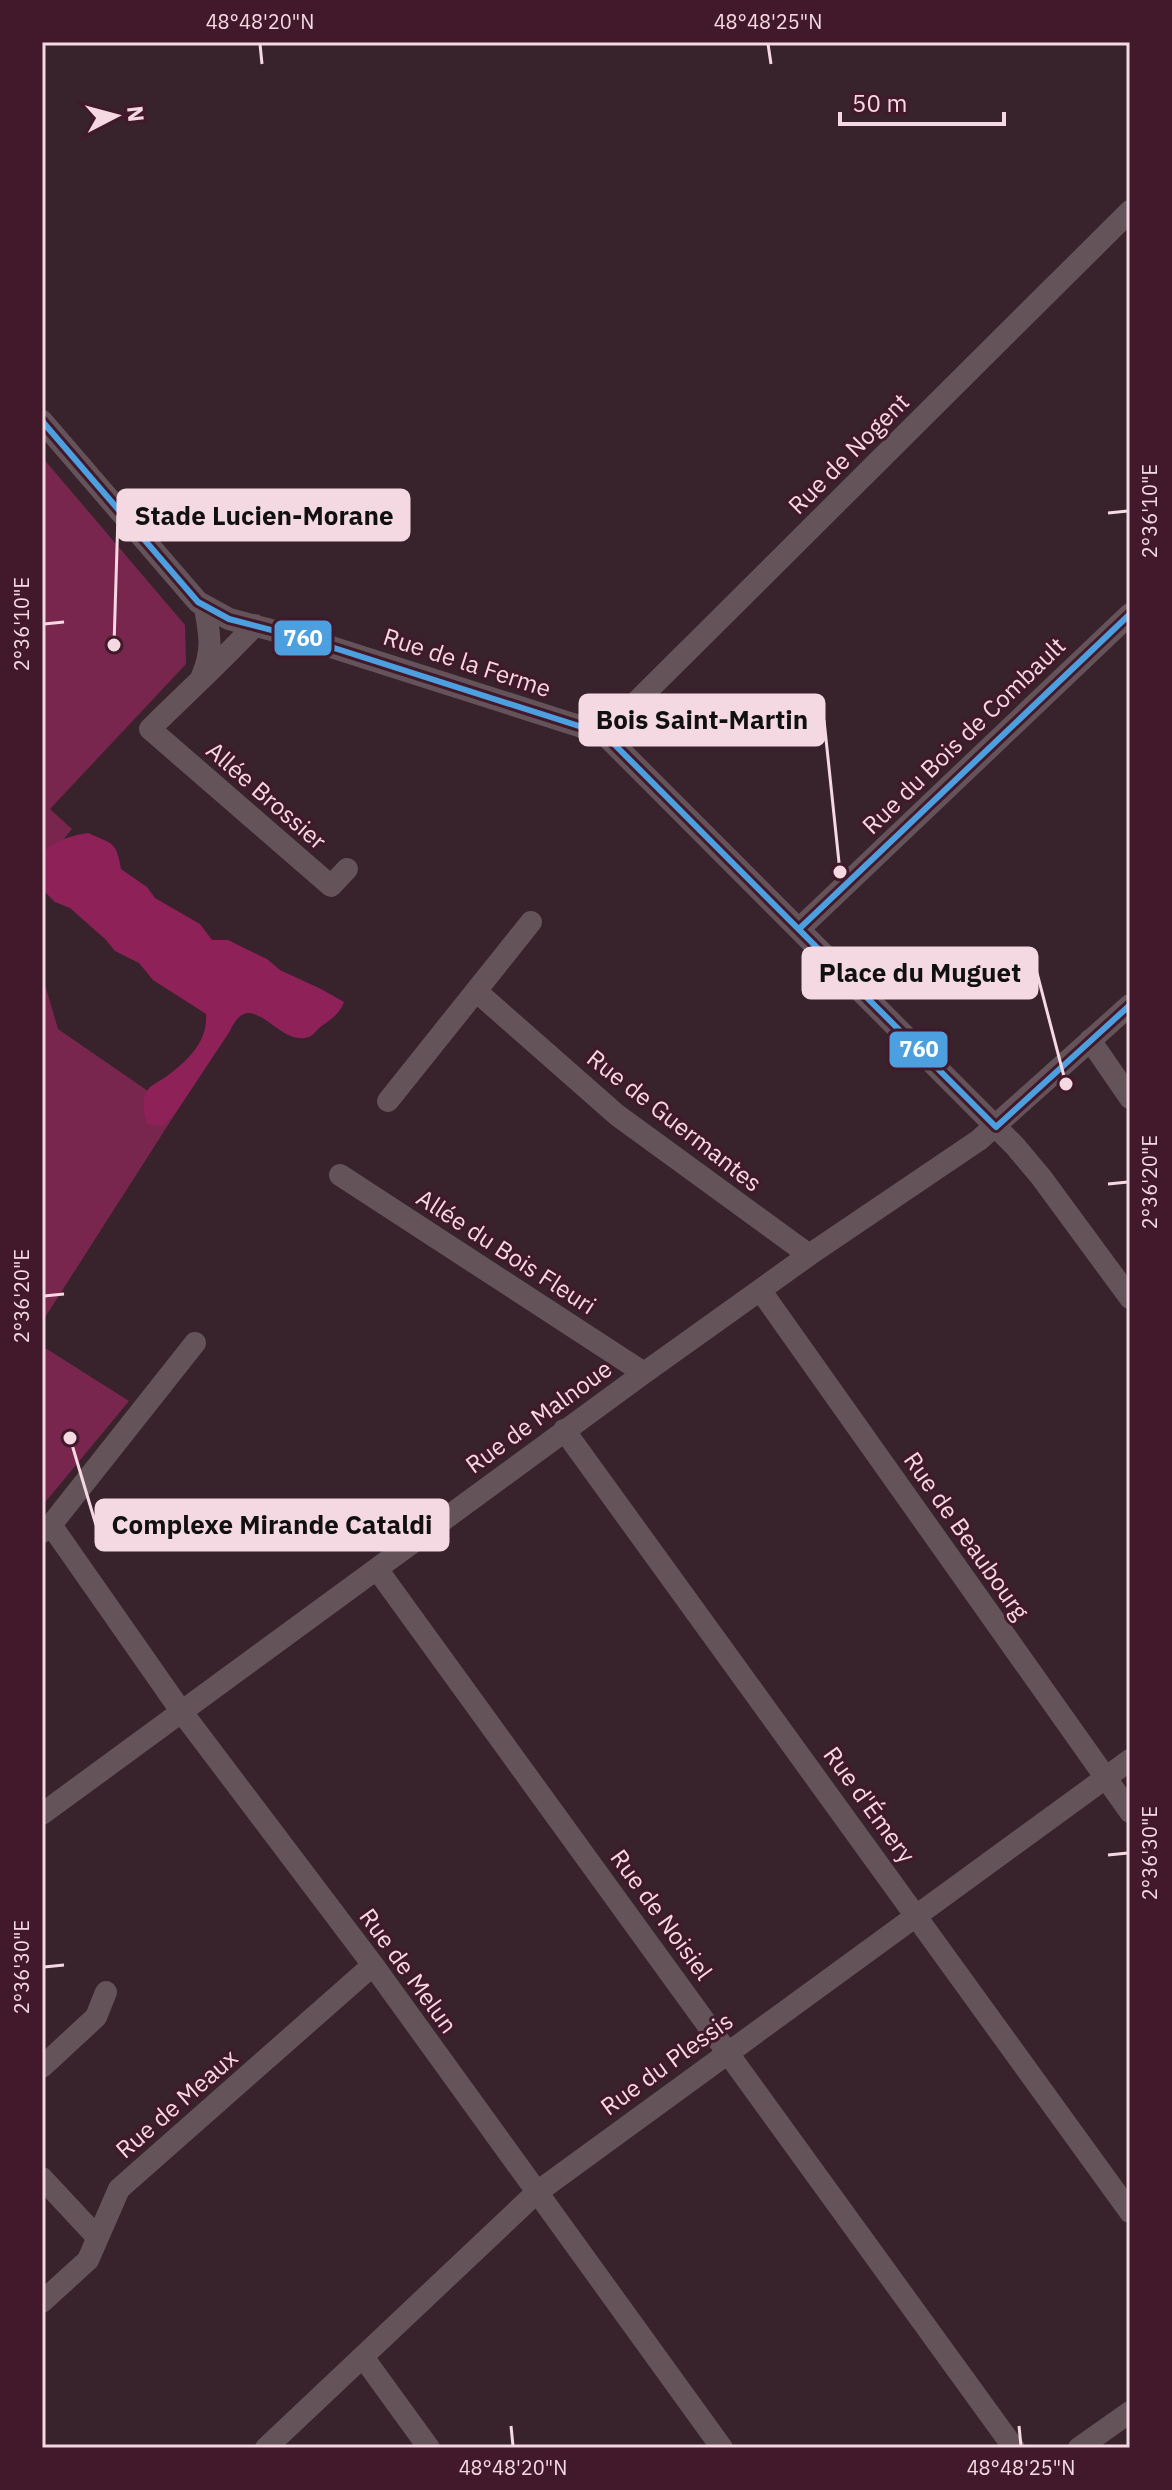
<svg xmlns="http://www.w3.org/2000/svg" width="1172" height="2490" viewBox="0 0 1172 2490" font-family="'IBM Plex Sans',sans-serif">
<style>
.green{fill:#79264e}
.forest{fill:#8e2158}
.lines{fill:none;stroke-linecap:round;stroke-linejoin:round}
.minor{stroke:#65535a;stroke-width:22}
.bus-1-casing{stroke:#41192a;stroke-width:12}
.bus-1{stroke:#4da0df;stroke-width:6}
.ticks{fill:none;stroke:#f5d9e2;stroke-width:3}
.labels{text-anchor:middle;stroke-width:6;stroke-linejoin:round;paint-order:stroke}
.street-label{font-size:24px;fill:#f5d9e2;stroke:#41192a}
.leader{fill:none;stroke:#f5d9e2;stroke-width:3}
.callout-dot{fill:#f5d9e2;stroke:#41192a;stroke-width:3}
.callout{fill:#f5d9e2;stroke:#f5d9e2;stroke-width:3}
.callout-label{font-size:26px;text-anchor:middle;font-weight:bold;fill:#111}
.line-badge{stroke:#41192a;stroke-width:3}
.badge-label{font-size:22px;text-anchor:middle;font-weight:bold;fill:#fff}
.neatline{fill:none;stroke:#f5d9e2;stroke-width:3}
.ticks-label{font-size:20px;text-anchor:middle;fill:#f5d9e2}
</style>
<rect width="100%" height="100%" fill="#38222b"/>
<!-- green -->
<path class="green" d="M 42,457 L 185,625 L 186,664 L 50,809 L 72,829 L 42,865 Z
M 42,974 L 58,1029 L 177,1111 L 42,1322 Z
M 42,1346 L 129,1401 L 42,1506 Z"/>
<!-- forest -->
<path class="forest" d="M 88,833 C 113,845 116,840 121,869 L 147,887 L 155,898 L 200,924 L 212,940 L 228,940 L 267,959 L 280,970 L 321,989 L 344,1002 C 340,1013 333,1018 323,1025 C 318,1028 315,1034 309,1037 C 278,1048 251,983 230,1031 L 177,1111 L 163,1126 L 147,1124 C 143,1112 141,1097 150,1087 C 155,1083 162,1080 167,1076 C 187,1061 208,1042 206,1014 L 153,980 L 139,963 L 115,951 L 105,939 L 70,908 L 55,902 L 42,889 C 42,880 39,864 42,856 C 48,841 75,835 88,833 Z"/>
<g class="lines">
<!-- minor -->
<path class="minor" d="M 42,421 L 198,602 L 229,619 L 306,639 L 604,734 L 1015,1146 L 1041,1177 L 1130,1298
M 255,625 C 222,661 185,694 150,729 L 331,886 L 347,869
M 202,676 C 213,650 210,636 205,608
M 604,734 L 1130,211
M 799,929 L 1130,614
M 476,991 L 617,1115 L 809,1255
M 1090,1040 L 1130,1098
M 388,1101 L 531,922
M 340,1175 L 644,1373
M 761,1291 L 1130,1812
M 564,1430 L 1130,2212
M 51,1525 L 181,1711 L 373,1965 L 722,2448
M 42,1532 L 51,1525 L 195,1343
M 377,1569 L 1014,2448
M 42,1814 L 644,1373 L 809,1255 L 979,1140 L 1130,1005
M 42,2067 L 96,2017 L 106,1992
M 42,2178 L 97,2237
M 42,2302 L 88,2260 L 119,2189 L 373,1965
M 363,2357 L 429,2448
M 266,2448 L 536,2193 L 1130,1760
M 1079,2448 L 1130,2412"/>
<!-- bus-1 casing -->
<g class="bus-1-casing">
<path id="bus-1" d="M 42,421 L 198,602 L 229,619 L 306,639 L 604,734 L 996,1127 L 1130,1005
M 799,929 L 1130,614"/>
</g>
<!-- bus-1 -->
<use href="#bus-1" class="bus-1"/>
</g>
<!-- ticks -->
<path class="ticks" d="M 260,44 L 262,64M 768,44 L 771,64M 1108,513 L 1128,511M 44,624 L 64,622M 1108,1184 L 1128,1182M 44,1296 L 64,1294M 1108,1855 L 1128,1853M 44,1967 L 64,1965M 511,2426 L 513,2446M 1019,2426 L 1021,2446"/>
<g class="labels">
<!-- street labels -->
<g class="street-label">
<text transform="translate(849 454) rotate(-45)" y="8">Rue de Nogent</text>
<text transform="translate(467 663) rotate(18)" y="8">Rue de la Ferme</text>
<text transform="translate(964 736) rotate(-44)" y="8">Rue du Bois de Combault</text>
<text transform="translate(266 796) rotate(41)" y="8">Allée Brossier</text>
<text transform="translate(674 1121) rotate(38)" y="8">Rue de Guermantes</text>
<text transform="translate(506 1252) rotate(33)" y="8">Allée du Bois Fleuri</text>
<text transform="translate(539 1417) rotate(-36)" y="8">Rue de Malnoue</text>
<text transform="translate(966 1536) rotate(55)" y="8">Rue de Beaubourg</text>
<text transform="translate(869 1805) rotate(54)" y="8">Rue d'Émery</text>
<text transform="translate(661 1915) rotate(54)" y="8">Rue de Noisiel</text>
<text transform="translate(408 1971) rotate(54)" y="8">Rue de Melun</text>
<text transform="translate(667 2064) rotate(-36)" y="8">Rue du Plessis</text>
<text transform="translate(177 2104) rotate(-41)" y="8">Rue de Meaux</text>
</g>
</g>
<!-- callouts -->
<path class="leader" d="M114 645L118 515M840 872L824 720M1066 1084L1037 973M70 1438L96 1525"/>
<g class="callout-dot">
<circle cx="114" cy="645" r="8"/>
<circle cx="840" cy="872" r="8"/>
<circle cx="1066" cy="1084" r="8"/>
<circle cx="70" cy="1438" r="8"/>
</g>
<g class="callout">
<rect x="118" y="490" width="291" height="50" rx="8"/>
<rect x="580" y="695" width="244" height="50" rx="8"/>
<rect x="803" y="948" width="234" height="50" rx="8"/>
<rect x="96" y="1500" width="352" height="50" rx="8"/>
</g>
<g class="callout-label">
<text x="264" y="525">Stade Lucien-Morane</text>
<text x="702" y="729">Bois Saint-Martin</text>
<text x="920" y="982">Place du Muguet</text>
<text x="272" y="1534">Complexe Mirande Cataldi</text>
</g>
<g class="line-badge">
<rect x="273" y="619" width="60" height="38" rx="8" fill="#4da0df"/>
<rect x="888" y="1030" width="61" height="39" rx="8" fill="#4da0df"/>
</g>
<g class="badge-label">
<text x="303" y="646">760</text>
<text x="919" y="1057">760</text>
</g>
<!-- border -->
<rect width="1172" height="2490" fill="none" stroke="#41192a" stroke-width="88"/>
<!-- north arrow -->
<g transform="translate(116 116) rotate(84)" stroke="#41192a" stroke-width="6" paint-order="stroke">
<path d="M0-6L14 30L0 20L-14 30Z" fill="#f5d9e2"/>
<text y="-12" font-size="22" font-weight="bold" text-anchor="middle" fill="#f5d9e2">N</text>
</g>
<!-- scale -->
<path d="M840 112v12h164v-12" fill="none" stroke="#f5d9e2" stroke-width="4"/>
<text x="852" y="112" font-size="24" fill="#f5d9e2" stroke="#41192a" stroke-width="6" paint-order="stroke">50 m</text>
<rect x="44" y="44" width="1084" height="2402" class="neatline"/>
<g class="ticks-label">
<text x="260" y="29">48°48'20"N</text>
<text x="768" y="29">48°48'25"N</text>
<text transform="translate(1150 511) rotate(-90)" y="7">2°36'10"E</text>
<text transform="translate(22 624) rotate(-90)" y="7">2°36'10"E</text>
<text transform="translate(1150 1182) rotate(-90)" y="7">2°36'20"E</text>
<text transform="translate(22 1296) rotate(-90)" y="7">2°36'20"E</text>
<text transform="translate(1150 1853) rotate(-90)" y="7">2°36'30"E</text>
<text transform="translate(22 1967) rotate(-90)" y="7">2°36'30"E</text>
<text x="513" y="2475">48°48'20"N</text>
<text x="1021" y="2475">48°48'25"N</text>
</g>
</svg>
